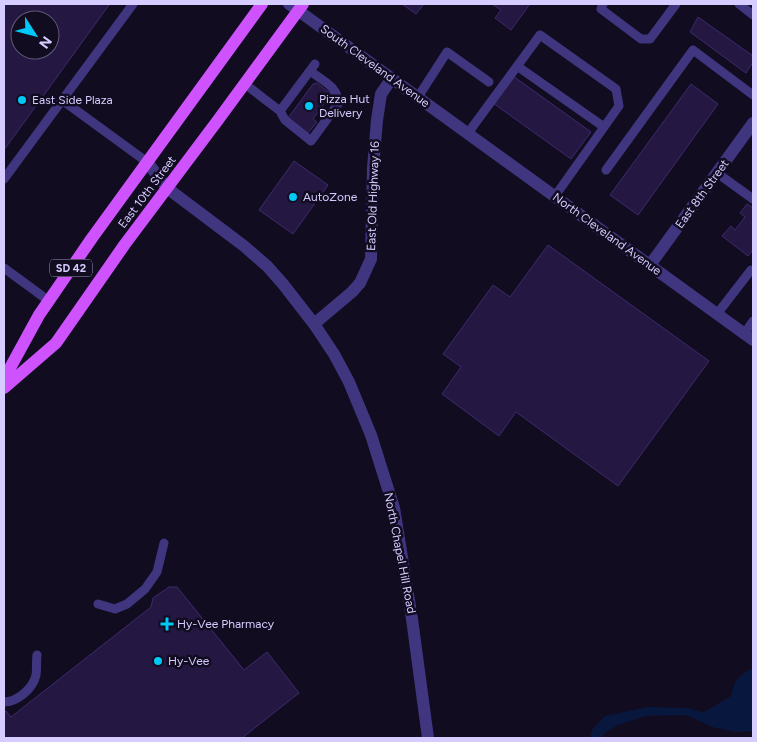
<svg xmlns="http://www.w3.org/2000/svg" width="757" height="742" viewBox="0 0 757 742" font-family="Figtree,sans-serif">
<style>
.water{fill:#08173e}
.building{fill:#241842;stroke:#3d2a6e;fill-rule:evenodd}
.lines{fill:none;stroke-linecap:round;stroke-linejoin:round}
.service{stroke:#403680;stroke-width:9}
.minor{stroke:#403680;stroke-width:12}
.tertiary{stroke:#403680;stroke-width:12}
.primary{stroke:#ce53ff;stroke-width:12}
.poi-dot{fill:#00c8f7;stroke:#120c20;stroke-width:2}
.labels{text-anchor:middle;stroke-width:5;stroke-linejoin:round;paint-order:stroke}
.shield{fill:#120c20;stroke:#9b92bc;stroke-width:1}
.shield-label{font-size:11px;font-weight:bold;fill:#d6ccff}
.street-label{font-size:12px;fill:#d6ccff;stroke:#120c20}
.poi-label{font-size:12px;fill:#d6ccff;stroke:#120c20;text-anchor:start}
</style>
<rect width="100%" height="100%" fill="#120c20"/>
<!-- water -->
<path class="water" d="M 753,668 L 753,731 L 736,732 L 712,727 L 686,715 L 646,716 L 618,725 L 606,732 L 601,738 L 590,738 L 592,730 L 605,716 L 648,707 L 687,708 L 702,712 L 706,711 L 731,696 C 735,680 738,675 753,668 Z"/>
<!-- building -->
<path class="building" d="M 4,4 L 107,4 L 109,5 L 4,150 ZM 20,20 L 50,20 L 50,50 L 20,50 Z
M 402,4 L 424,4 L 416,14 Z
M 492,4 L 530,4 L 511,30 L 495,18 L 501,10 Z
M 698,17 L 753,56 L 753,62 L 746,73 L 690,32 Z
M 513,76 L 591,132 L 571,159 L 493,103 Z
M 317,83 L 331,94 L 313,119 L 317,122 L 308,133 L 288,118 L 313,84 Z
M 691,84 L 718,104 L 638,215 L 610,195 Z
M 294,161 L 328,185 L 293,234 L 259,210 Z
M 747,204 L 753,208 L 753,250 L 748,256 L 722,236 L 731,226 L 735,230 L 745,217 L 740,213 Z
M 548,245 L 709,361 L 618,486 L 516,412 L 499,436 L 442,394 L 461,367 L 443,354 L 493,285 L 510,297 Z
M 169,587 L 177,587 L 244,670 L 267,652 L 299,693 L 242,738 L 4,738 L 4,713 L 6,711 L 11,717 L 151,607 L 153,598 Z"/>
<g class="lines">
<!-- service -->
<path class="service" d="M 603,4 L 601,9 L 641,39 L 650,39 L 676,4
M 739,4 L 753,15
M 517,66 L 604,127
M 245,84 L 280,111 L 315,64
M 418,97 L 447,52 L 489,82
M 62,100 L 147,162
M 280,111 L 285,120 L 311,141 L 338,104 C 339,87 322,80 310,71
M 468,133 L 540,35 L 616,89 L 619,106 L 555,196
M 606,170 L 693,50 L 753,95
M 717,173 L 753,199
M 4,179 L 133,4
M 4,268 L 49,301
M 717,314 L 751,270 L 753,271
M 744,334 L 753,321
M 98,604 L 115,609 L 127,604 L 145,589 L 157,572 L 164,543
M 4,702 C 17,702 33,689 36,675 C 37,669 36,662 37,655"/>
<!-- minor -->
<path class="minor" d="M 147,162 L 167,188 L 244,246 L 267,266 L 283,284 L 314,324 L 334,354 L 349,382 L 371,435 L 394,508 L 412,619 L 428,738
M 650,265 L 753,123
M 314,324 L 352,292 L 360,283 L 371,259 L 373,168 L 377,120 L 381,94 L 392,78"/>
<!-- tertiary -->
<path class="tertiary" d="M 289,4 L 753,340"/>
<!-- primary -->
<path class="primary" d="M 4,379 L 39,315 L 92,238 L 262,4
M 4,388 L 56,343 L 125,244 L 218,120 L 303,4"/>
</g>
<!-- markers -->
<g class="poi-dot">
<circle cx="22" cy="100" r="5"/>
<circle cx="309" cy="106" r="5"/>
<circle cx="293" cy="197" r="5"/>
<path d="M164.5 616.5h5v5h5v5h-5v5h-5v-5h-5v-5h5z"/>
<circle cx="158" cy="661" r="5"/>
</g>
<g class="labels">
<!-- shield labels -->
<rect class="shield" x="50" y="259.5" width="42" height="17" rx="4"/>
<g class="shield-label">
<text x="71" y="272">SD 42</text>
</g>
<!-- street labels -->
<g class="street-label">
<text transform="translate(375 66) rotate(36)" y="4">South Cleveland Avenue</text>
<text transform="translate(147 192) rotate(-53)" y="4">East 10th Street</text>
<text transform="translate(702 194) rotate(-54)" y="4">East 8th Street</text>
<text transform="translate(373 196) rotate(-88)" y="4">East Old Highway 16</text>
<text transform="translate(607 234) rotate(36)" y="4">North Cleveland Avenue</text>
<text transform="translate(400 553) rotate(79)" y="4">North Chapel Hill Road</text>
</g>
<!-- poi labels -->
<g class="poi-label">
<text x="319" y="103">Pizza Hut<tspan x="319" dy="14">Delivery</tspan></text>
<text x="32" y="104">East Side Plaza</text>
<text x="303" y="201">AutoZone</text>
<text x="177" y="628">Hy-Vee Pharmacy</text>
<text x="168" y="665">Hy-Vee</text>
</g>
</g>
<!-- border -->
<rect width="757" height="742" fill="none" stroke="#d6ccff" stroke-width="10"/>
<!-- north arrow -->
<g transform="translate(35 35) rotate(126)"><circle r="24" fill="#120c20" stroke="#605979"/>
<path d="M0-4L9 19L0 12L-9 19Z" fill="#00c8f7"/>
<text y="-8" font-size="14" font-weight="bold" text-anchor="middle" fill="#d6ccff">N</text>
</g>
</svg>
